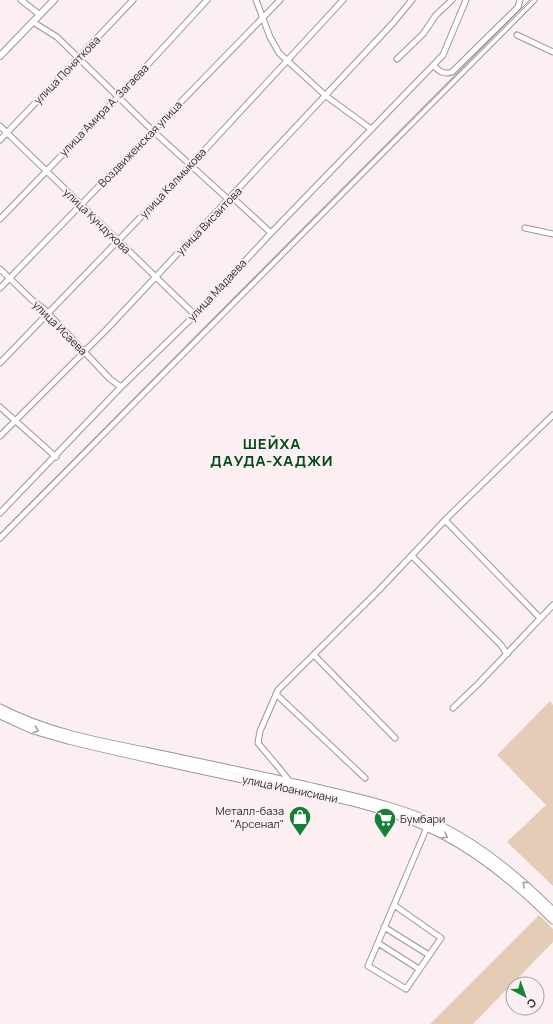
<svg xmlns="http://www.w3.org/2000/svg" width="553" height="1024" viewBox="0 0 553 1024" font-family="Manrope,sans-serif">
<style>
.green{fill:#e5ccb7}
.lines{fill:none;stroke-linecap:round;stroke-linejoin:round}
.minor-casing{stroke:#9f9496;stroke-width:7}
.tertiary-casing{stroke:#9f9496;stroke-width:8}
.secondary-casing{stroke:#9f9496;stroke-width:9}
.minor{stroke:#fff;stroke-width:5}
.tertiary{stroke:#fff;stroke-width:6}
.secondary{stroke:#fff;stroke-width:7}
.rail{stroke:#999192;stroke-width:1}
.oneway{stroke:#a1a0a0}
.labels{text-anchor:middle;stroke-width:4;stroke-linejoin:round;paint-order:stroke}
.street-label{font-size:11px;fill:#2f2b2b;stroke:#fbeff1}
.poi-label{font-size:11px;fill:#2f2b2b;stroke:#fbeff1;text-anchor:end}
.district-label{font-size:15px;font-weight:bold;letter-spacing:1px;fill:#034a1b;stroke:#fbeff1}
</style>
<rect width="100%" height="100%" fill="#fbeff1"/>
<!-- green -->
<path class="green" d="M 550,701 L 553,705 L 553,886 L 507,842 L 546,805 L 497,755 Z
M 539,915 L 553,929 L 553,942 L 473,1024 L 430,1024 Z"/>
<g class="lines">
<!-- minor casing -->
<g class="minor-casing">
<path id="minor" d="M 21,0 L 40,15
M 256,0 L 270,37 L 279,53 L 326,96 L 371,129
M 33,22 L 57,37 L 153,131 L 229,200
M 517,35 L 553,52
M 397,59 L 423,34 L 436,15 L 452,0
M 433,65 C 439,71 443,75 452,72 L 514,11 L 518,7 L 520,0
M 0,126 L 195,315
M 0,140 L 133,0
M 232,197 L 271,233
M 0,219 L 119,96 L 207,0
M 525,228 L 553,234
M 0,269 L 32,300 L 43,308 L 110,379 L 121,387
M 0,288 L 280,0
M 0,363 L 190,166 L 343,0
M 0,407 L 56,457
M 0,436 L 107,329 L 393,23 L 412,0
M 0,513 L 121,387 L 195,315 L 271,233 L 443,55 L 466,0
M 445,520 L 540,618
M 0,538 L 534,0
M 412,556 L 501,645 L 507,654
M 314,655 L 395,738
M 276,694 L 365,778
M 453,708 L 478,684 L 553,605
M 290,782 L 279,768 L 258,743 L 260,731 L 278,690 L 379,590 L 448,517 L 553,415
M 394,905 L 441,938 L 406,989 L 368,966 L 427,827
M 384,927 L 429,955
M 378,943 L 419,969"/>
</g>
<!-- tertiary casing -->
<g class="tertiary-casing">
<path id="tertiary" d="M 0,56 L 54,0"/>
</g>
<!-- secondary casing -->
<g class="secondary-casing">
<path id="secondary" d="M 0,708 C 46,732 99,742 150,752 C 205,764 261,775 316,788 C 359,798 402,807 443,827 C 484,848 520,878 553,911
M 0,715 L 33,730 L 68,740 C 133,756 200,770 266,784 C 325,796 389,806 443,835 C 485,857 520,887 553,920"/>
</g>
<!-- minor -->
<use href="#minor" class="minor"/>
<!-- tertiary -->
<use href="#tertiary" class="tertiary"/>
<!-- secondary -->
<use href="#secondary" class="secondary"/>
<!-- rail -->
<path class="rail" d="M 0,534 L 532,0"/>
</g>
<!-- one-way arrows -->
<defs><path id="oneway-chevron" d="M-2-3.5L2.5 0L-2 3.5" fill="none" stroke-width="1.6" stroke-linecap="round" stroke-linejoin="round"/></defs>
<g class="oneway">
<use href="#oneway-chevron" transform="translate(36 730) rotate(19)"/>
<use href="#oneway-chevron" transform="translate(445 836) rotate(29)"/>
<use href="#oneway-chevron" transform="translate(525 884) rotate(-137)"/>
</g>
<!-- icons -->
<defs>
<g id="shop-pin" transform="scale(1.15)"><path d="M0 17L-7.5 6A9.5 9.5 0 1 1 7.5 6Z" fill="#148137" stroke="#fbeff1"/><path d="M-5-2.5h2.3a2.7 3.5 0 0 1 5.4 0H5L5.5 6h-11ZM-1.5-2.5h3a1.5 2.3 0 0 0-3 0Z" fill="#fff"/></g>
<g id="supermarket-pin" transform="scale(1.15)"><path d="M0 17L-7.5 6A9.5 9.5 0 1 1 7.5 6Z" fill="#148137" stroke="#fbeff1"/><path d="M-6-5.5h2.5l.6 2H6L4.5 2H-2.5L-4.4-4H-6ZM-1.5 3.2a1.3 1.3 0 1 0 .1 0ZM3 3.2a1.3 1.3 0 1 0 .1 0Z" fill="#fff"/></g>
</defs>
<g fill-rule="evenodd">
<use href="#shop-pin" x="300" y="817"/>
<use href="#supermarket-pin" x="385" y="819"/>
</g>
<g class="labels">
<!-- street labels -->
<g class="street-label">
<text transform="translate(67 70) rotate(-46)" y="4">улица Поняткова</text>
<text transform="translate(104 110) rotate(-46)" y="4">улица Амира А. Загаева</text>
<text transform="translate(140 144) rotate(-46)" y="4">Воздвиженская улица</text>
<text transform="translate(173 183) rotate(-47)" y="4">улица Калмыкова</text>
<text transform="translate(97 221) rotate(44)" y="4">улица Кундухова</text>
<text transform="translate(209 221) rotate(-46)" y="4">улица Висаитова</text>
<text transform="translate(217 290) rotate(-47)" y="4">улица Мадаева</text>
<text transform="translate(60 328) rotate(45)" y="4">улица Исаева</text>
<text transform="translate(290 789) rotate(12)" y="4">улица Иоанисиани</text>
</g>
<!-- poi labels -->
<g class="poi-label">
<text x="284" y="815">Металл-база<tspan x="284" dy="13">"Арсенал"</tspan></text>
<text x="400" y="823" text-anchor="start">Бумбари</text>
</g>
<!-- district labels -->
<g class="district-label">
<text x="272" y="449">ШЕЙХА<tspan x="272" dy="17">ДАУДА-ХАДЖИ</tspan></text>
</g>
</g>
<!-- north arrow -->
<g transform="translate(525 996) rotate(139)"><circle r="19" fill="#fbeff1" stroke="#a9a1a2"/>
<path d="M0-3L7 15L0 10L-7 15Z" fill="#148137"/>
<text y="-6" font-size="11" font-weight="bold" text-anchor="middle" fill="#2f2b2b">С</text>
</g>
</svg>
